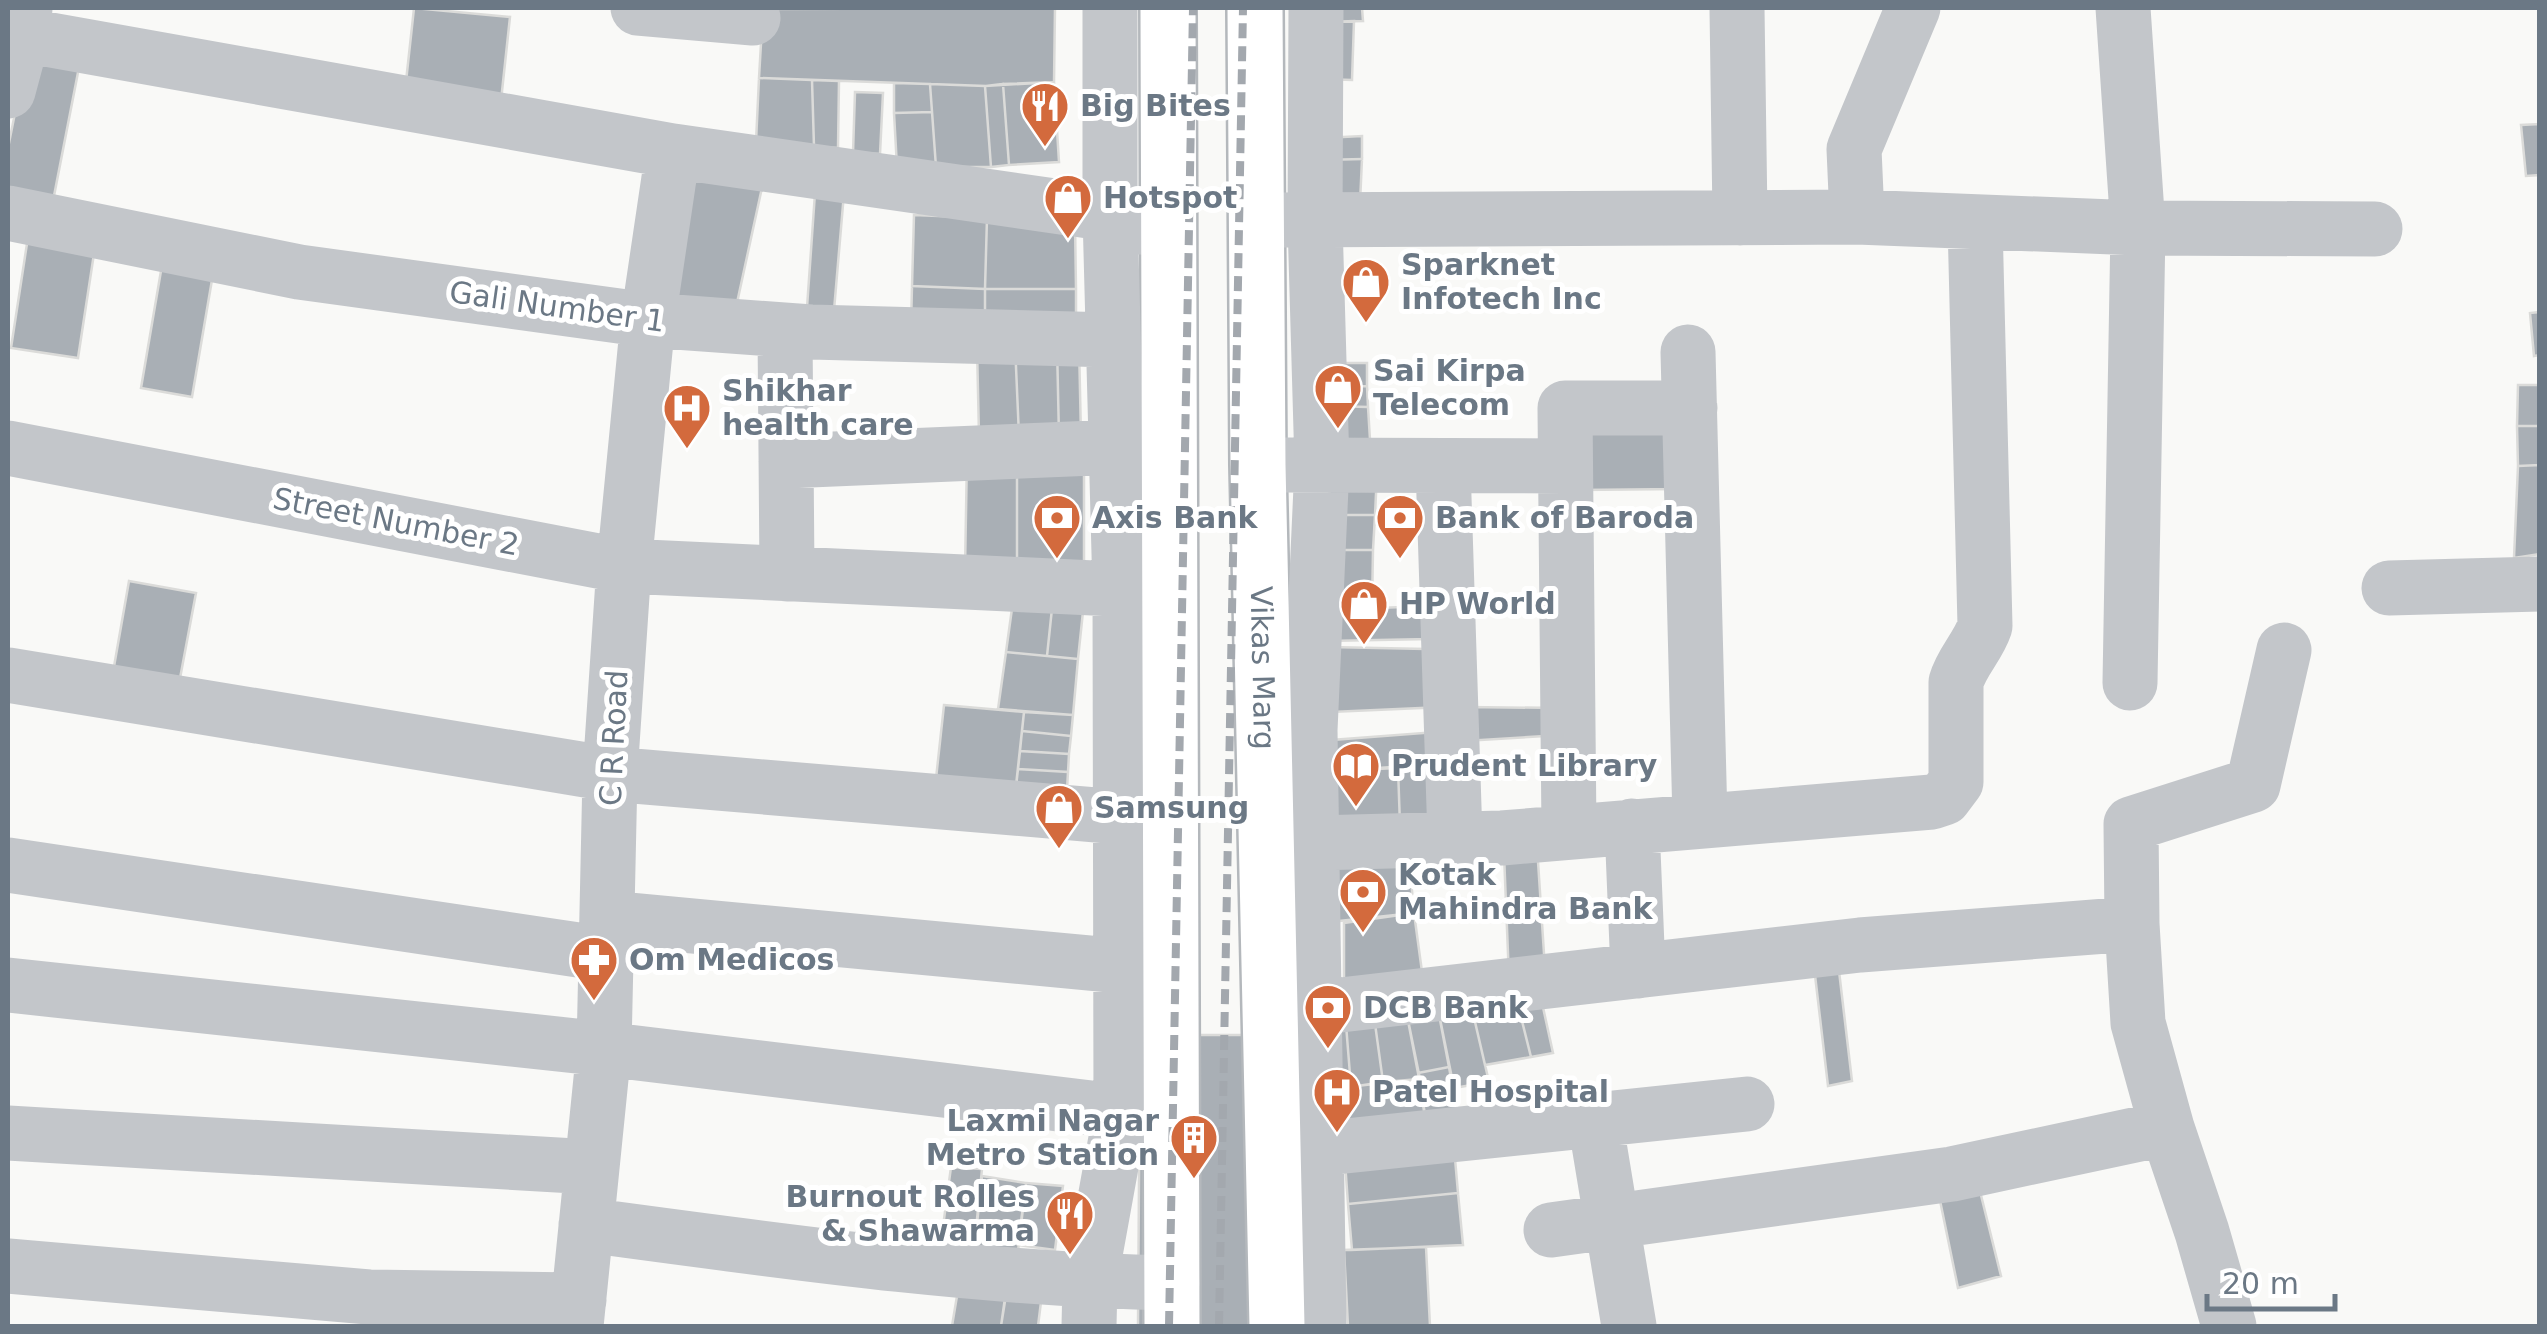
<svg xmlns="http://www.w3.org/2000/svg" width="2547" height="1334" viewBox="0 0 2547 1334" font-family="'DejaVu Sans',sans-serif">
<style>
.building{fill:#a9afb5;stroke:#dbdbd9;stroke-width:2.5}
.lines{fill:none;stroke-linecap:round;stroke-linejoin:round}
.major-casing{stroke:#b4b8bc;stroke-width:60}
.minor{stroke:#c3c6ca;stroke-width:55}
.major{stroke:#fff;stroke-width:55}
.rail{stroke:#a3a8ae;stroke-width:8;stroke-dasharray:15 8;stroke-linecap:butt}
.labels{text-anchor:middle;stroke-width:10;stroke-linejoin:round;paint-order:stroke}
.poi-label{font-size:30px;font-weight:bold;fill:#6b7885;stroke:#fff;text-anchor:start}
.street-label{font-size:30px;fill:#6b7885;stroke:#fff}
</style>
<rect width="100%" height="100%" fill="#f9f9f7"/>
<!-- building -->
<path class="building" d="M 414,8 L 510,17 L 500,110 L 404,100 Z
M 1055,8 L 1054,82 L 985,86 L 759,78 L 763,9 Z
M 1326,8 L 1362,8 L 1363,21 L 1326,22 Z
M 1354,21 L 1352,80 L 1323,79 L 1326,22 Z
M 28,48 L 81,57 L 53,201 L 8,195 L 8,148 Z
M 759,78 L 812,80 L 814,147 L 756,142 Z
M 812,80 L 839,81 L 838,148 L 814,147 Z
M 1054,82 L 1059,162 L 1009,165 L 1003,84 Z
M 894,83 L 930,84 L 932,112 L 894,113 Z
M 930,84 L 985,86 L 991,167 L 936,167 Z
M 1003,84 L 1009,165 L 991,167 L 985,86 Z
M 855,92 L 883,93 L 880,154 L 853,153 Z
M 932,112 L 936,167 L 897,167 L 894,113 Z
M 2540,124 L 2540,175 L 2526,176 L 2521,125 Z
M 1362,136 L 1362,159 L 1323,160 L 1324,138 Z
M 1362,159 L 1360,203 L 1323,202 L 1323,160 Z
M 683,170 L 763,183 L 735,312 L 661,302 Z
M 815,193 L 844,193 L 833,322 L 806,322 Z
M 914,215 L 987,218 L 985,289 L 912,286 Z
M 987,218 L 1075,222 L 1076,289 L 985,289 Z
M 28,237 L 95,247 L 78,358 L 11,348 Z
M 162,265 L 213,274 L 192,397 L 141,388 Z
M 912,286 L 985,289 L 985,328 L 911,326 Z
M 985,289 L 1076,289 L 1076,330 L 985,328 Z
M 2540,312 L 2540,355 L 2534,356 L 2530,313 Z
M 1015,344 L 1057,345 L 1059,437 L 1019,436 Z
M 1015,344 L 1019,436 L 979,435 L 977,347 Z
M 1079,344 L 1081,437 L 1059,437 L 1057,345 Z
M 1329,363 L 1367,363 L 1367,386 L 1329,387 Z
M 2518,385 L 2540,385 L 2540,426 L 2517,426 Z
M 1367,386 L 1368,407 L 1329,406 L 1329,387 Z
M 1329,406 L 1368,407 L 1371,456 L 1330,457 Z
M 1578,416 L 1682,417 L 1679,489 L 1578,490 Z
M 2517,426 L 2540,426 L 2540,465 L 2518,466 Z
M 967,456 L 1017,457 L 1017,573 L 965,570 Z
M 1017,457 L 1084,458 L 1084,576 L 1017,573 Z
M 2540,465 L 2540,554 L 2514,558 L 2518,466 Z
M 1329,472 L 1377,473 L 1375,515 L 1330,515 Z
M 1330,515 L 1375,515 L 1373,550 L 1328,550 Z
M 1328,550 L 1373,550 L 1372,607 L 1327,610 Z
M 129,581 L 196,593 L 178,689 L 112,678 Z
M 1014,594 L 1053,599 L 1047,656 L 1006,652 Z
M 1053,599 L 1084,602 L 1078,659 L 1047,656 Z
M 1428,606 L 1429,639 L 1327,641 L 1327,610 Z
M 1329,647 L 1426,649 L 1443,707 L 1331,712 Z
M 1006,652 L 1078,659 L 1073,715 L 998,709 Z
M 944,705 L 1024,712 L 1014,804 L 934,797 Z
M 1466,707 L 1561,708 L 1562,735 L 1465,741 Z
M 1024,712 L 1073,715 L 1071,736 L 1022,731 Z
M 1022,731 L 1071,736 L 1069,754 L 1020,751 Z
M 1436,732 L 1436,764 L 1334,771 L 1332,740 Z
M 1020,751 L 1069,754 L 1068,772 L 1018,769 Z
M 1436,764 L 1440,822 L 1400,825 L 1398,768 Z
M 1398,768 L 1400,825 L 1336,826 L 1334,771 Z
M 1018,769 L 1068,772 L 1066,808 L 1014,804 Z
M 1408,846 L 1414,913 L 1320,923 L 1316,850 Z
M 1537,846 L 1545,969 L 1509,978 L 1504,854 Z
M 1414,913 L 1423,979 L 1344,986 L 1344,923 Z
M 1837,954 L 1852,1081 L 1828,1086 L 1813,958 Z
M 1539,989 L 1553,1053 L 1531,1057 L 1515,993 Z
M 1515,993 L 1531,1057 L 1485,1065 L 1469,996 Z
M 1469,996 L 1489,1082 L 1454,1088 L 1436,999 Z
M 1436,999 L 1449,1067 L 1418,1073 L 1405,1005 Z
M 1405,1005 L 1420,1079 L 1383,1082 L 1373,1009 Z
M 1373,1009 L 1383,1082 L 1351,1087 L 1345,1012 Z
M 1345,1012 L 1351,1087 L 1329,1089 Z
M 1140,1035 L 1251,1035 L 1249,1326 L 1138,1326 Z
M 1449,1067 L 1459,1124 L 1427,1130 L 1418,1073 Z
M 1420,1079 L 1427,1130 L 1330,1143 L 1329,1089 Z
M 1454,1147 L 1458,1193 L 1348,1204 L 1345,1162 Z
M 951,1167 L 982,1169 L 972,1269 L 938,1264 Z
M 1976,1175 L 2001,1276 L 1958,1288 L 1936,1181 Z
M 982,1176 L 1026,1183 L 1016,1268 L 973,1262 Z
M 1026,1183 L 1063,1186 L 1055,1250 L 1018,1245 Z
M 1458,1193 L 1463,1245 L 1352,1250 L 1348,1204 Z
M 1426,1247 L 1430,1326 L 1348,1326 L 1344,1250 Z
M 1007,1289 L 1042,1294 L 1038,1326 L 1001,1326 Z
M 958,1290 L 1005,1298 L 1001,1326 L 952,1326 Z"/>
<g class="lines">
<!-- major casing -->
<g class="major-casing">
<g id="major">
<path d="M 1168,8 L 1172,1326"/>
<path id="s1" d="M 1255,8 L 1258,465 L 1277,1326"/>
</g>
</g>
<!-- minor -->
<path class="minor" d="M 638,8 L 753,18
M 1316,8 L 1315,222 L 1322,465 L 1310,730 L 1319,1326
M 1737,8 L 1740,218
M 2123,8 L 2138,228 L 2130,683
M 8,23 L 23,35 L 673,151 L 1110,214 L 1143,227
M 8,91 L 23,35 L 25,8
M 8,213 L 299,272 L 648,320 L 811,332 L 1113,340
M 1857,217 L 1854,149 L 1913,8
M 1279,220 L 1857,217 L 2138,228 L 2375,229
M 785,331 L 787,574
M 1688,352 L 1700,820
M 8,448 L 624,566 L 1158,591
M 786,461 L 1118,447
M 1286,465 L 1564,466
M 1443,466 L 1455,838
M 2389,588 L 2540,584
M 8,675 L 610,774 L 1120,817
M 1632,826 L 1638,971
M 1569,832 L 1565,408 L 1690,408
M 1278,844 L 1502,838 L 1932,802 L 1944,798 L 1956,782 L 1956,682 C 1962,661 1978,647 1985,626 L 1975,222
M 8,865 L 605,954
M 607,918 L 1121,966
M 8,985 L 604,1049 L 1157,1116
M 1280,1012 L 1860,945 L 2132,924
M 1595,1120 L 1629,1326
M 8,1133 L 592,1167
M 1317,1149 L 1747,1104
M 586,1225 C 780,1251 975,1279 1172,1283
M 1551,1230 L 1952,1174 L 2167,1128
M 8,1266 L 369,1297 L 579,1300
M 576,1326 L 604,1049 L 610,774 L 624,566 L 648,320 L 673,151
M 1089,1326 L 1090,1282 L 1121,1111 L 1120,591 L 1110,214 L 1110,8
M 2229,1326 L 2202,1232 L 2167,1128 L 2138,1023 L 2132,924 L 2131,824 L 2253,785 L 2284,650"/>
<!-- major -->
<use href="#major" class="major"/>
<!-- rail -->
<path class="rail" d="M 1169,1326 L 1193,8
M 1219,1326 L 1243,8"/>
</g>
<!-- icons -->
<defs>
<g id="restaurant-pin" transform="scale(2.5)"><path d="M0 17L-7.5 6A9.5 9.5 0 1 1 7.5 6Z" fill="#d36a3d" stroke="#fff"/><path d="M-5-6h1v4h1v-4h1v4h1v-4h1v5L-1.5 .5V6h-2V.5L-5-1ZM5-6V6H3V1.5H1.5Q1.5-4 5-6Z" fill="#fff"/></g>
<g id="shop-pin" transform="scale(2.5)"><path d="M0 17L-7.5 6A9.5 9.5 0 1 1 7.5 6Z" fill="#d36a3d" stroke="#fff"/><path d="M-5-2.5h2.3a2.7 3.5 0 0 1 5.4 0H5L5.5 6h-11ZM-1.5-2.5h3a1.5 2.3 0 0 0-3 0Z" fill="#fff"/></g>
<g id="hospital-pin" transform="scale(2.5)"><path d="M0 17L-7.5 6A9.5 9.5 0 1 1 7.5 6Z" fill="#d36a3d" stroke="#fff"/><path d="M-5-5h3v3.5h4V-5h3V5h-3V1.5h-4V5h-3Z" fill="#fff"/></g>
<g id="bank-pin" transform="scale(2.5)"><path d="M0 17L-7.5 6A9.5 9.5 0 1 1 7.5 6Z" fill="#d36a3d" stroke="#fff"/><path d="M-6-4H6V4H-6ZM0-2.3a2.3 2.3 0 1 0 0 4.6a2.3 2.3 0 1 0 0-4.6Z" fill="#fff"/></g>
<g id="library-pin" transform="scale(2.5)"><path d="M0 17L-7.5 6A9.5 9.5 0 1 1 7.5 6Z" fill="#d36a3d" stroke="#fff"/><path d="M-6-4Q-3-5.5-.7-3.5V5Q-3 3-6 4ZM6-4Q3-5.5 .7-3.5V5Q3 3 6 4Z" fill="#fff"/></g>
<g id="pharmacy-pin" transform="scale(2.5)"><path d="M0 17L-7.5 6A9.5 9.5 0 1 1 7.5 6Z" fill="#d36a3d" stroke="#fff"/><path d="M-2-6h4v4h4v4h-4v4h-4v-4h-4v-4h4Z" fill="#fff"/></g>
<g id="building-pin" transform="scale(2.5)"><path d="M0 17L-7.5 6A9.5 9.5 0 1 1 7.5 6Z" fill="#d36a3d" stroke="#fff"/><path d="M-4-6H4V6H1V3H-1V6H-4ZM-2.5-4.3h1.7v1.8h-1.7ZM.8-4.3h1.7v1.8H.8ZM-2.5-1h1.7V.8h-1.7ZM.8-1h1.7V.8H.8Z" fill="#fff"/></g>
</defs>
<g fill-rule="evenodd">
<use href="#restaurant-pin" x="1045" y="106"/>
<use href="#shop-pin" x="1068" y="198"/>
<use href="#shop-pin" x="1366" y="282"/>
<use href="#shop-pin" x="1338" y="388"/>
<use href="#hospital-pin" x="687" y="408"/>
<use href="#bank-pin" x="1057" y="518"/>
<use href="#bank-pin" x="1400" y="518"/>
<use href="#shop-pin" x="1364" y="604"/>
<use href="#library-pin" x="1356" y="766"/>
<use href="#shop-pin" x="1059" y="808"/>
<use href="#bank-pin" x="1363" y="892"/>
<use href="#pharmacy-pin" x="594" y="960"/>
<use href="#bank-pin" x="1328" y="1008"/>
<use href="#hospital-pin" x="1337" y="1092"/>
<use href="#building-pin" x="1194" y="1138"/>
<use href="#restaurant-pin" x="1070" y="1214"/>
</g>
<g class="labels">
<!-- poi labels -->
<g class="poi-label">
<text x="1080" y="116">Big Bites</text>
<text x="1103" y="208">Hotspot</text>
<text x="1401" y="275">Sparknet<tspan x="1401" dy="34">Infotech Inc</tspan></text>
<text x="1373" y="381">Sai Kirpa<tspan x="1373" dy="34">Telecom</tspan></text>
<text x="722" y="401">Shikhar<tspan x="722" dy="34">health care</tspan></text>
<text x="1092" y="528">Axis Bank</text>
<text x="1435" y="528">Bank of Baroda</text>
<text x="1399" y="614">HP World</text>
<text x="1391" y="776">Prudent Library</text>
<text x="1094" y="818">Samsung</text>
<text x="1398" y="885">Kotak<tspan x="1398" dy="34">Mahindra Bank</tspan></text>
<text x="629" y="970">Om Medicos</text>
<text x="1363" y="1018">DCB Bank</text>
<text x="1372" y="1102">Patel Hospital</text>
<text x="1159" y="1131" text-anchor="end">Laxmi Nagar<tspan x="1159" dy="34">Metro Station</tspan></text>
<text x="1035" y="1207" text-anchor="end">Burnout Rolles<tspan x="1035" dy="34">&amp; Shawarma</tspan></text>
</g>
<!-- street labels -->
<g class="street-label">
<text transform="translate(557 307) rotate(8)" y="10">Gali Number 1</text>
<text transform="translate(396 522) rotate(11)" y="10">Street Number 2</text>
<text dy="10" stroke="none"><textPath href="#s1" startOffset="660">Vikas Marg</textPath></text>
<text transform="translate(614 738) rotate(-87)" y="10">C R Road</text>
</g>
</g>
<!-- border -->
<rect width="2547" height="1334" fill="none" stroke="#6b7885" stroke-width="20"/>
<!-- scale -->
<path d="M2207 1294v15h128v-15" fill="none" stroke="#6b7885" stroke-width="5"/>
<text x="2222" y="1294" font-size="30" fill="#6b7885" stroke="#ffffff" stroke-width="8" paint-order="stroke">20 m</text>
</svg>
